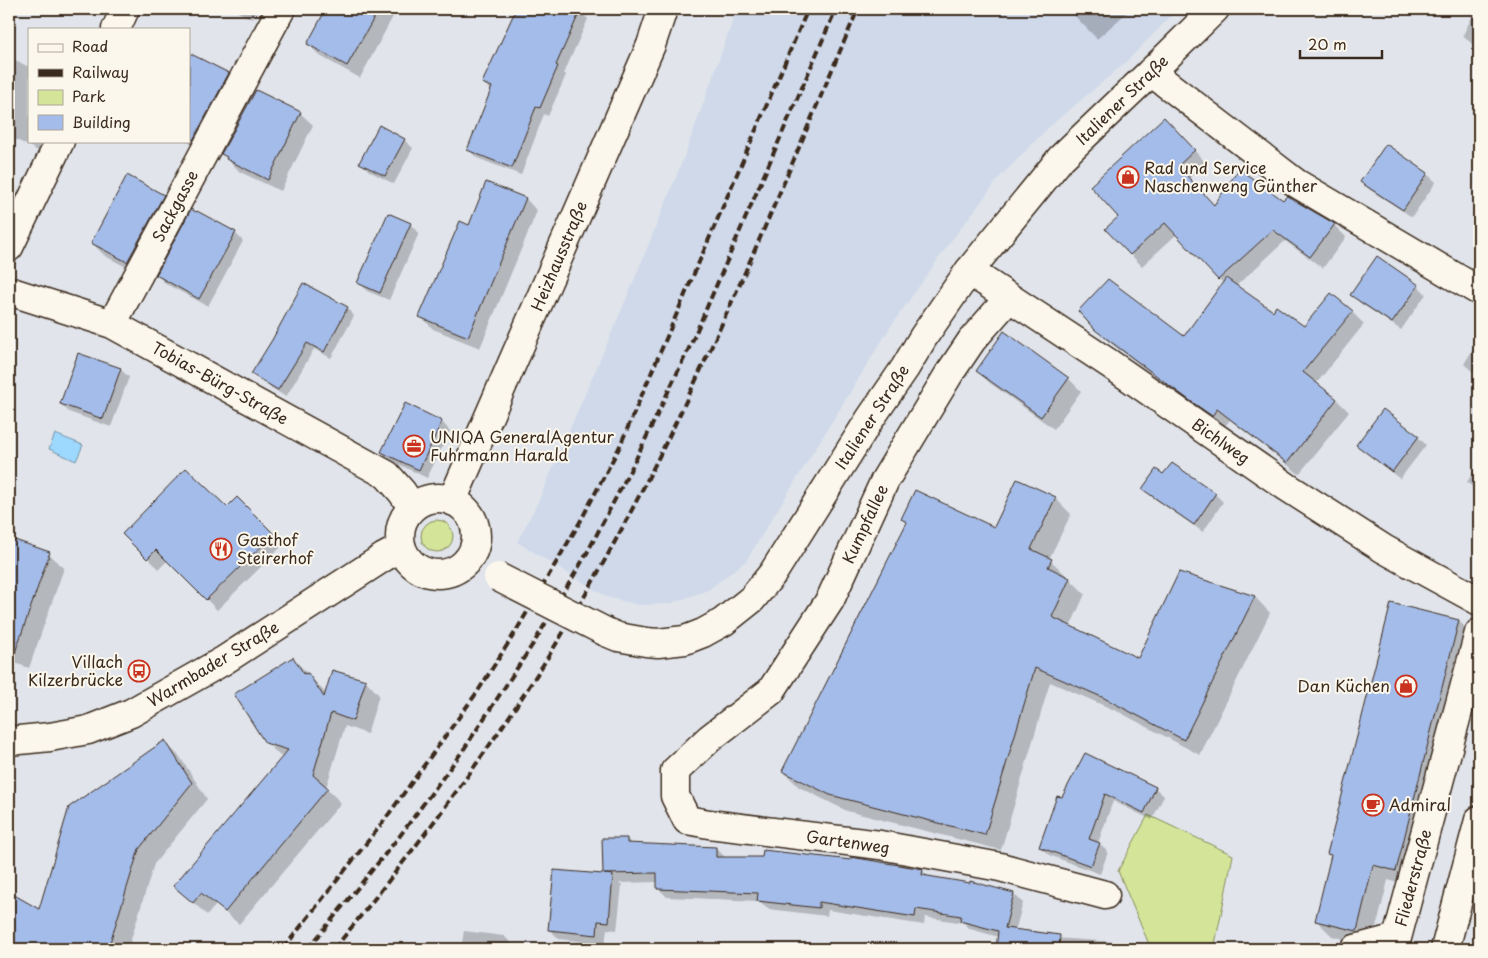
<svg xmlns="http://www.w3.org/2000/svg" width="1488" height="958" viewBox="0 0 1488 958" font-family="'Playpen Sans',sans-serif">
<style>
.built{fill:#cfd9ea}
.green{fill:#d4e599;stroke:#88885c}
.water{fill:#9dd8fe;stroke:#7692a4}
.shadow{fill:#0003}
.building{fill:#a4bce9;stroke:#3b2a1e}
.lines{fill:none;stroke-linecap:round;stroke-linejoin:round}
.minor-casing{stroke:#3b2a1e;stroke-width:31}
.tertiary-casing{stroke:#3b2a1e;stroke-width:31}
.primary-casing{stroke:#3b2a1e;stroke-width:31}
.minor{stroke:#fbf7ec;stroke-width:28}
.tertiary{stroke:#fbf7ec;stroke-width:28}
.primary{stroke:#fbf7ec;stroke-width:28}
.rail{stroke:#3b2a1e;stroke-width:4;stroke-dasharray:8 4;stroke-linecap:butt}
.tertiary-bridge-casing{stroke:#3b2a1e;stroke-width:31;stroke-linecap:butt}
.tertiary-bridge{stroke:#fbf7ec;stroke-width:28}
.labels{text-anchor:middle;stroke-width:4;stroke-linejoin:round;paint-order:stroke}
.street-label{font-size:16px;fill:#3b2a1e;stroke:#fbf7ec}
.poi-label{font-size:16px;fill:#3b2a1e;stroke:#fbf7ec;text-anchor:start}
</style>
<rect width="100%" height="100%" fill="#e1e5eb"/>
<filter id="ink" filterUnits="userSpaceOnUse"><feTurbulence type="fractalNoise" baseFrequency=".02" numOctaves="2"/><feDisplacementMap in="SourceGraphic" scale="10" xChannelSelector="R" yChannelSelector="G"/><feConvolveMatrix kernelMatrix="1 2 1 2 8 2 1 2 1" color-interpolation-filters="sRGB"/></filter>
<g filter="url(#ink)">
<!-- built -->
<path class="built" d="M 737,9 L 1178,9 L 1125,63 L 1049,127 L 1000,177 L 951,241 L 891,326 L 746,561 L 708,590 L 669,604 L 639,605 L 607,597 L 517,542 L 539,500 L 628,295 L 684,157 Z"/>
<!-- green -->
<path class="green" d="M421 536a16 16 0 1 1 32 0a16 16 0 1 1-32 0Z
M 1148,815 L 1233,855 L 1214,949 L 1151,949 L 1118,871 Z"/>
<!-- water -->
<path class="water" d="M 55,434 L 83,445 L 76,461 L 49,449 Z"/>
<!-- shadow -->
<path class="shadow" d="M 232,9 L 257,9 L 252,19 Z
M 327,9 L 397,9 L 360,78 L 320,56 L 308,44 Z
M 518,9 L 576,9 L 580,11 L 588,19 L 564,73 L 566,75 L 548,116 L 544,114 L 521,175 L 477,158 L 469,150 L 491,91 L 483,83 Z
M 1068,9 L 1131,9 L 1097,39 Z
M 1476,9 L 1479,9 L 1479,49 L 1475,47 L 1463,35 Z
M 191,55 L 228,74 L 241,87 L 206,151 L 186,141 L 189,141 L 189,60 Z
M 9,57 L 29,67 L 29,141 L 50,141 L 44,154 L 9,136 Z
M 300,113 L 313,125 L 281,191 L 240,172 L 223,154 Z
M 1176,131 L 1206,163 L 1188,179 L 1214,206 L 1284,202 L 1334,225 L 1346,237 L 1323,268 L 1285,241 L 1236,286 L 1273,313 L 1304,328 L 1352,312 L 1364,324 L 1316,384 L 1337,400 L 1349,412 L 1299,474 L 1230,420 L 1224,427 L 1202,411 L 1109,342 L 1096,329 L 1184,338 L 1223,283 L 1177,234 L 1142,266 L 1130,254 L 1120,217 Z
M 404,140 L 413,148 L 394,184 L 369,171 L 361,162 Z
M 1427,174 L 1436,182 L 1412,217 L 1370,190 L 1362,182 Z
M 487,184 L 526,199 L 537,211 L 480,348 L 433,329 L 421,317 L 470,227 Z
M 163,196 L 175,208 L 140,274 L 105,256 L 92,243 Z
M 389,215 L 410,224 L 419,233 L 389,300 L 367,291 L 359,282 Z
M 235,233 L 243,241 L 208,306 L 166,284 L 157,275 Z
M 1418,286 L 1426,294 L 1401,330 L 1360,303 L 1352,294 Z
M 347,308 L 354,316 L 331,358 L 314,349 L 286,397 L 260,381 L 253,374 Z
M 1005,333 L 1069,379 L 1081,391 L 1054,429 L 990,383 L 977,371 Z
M 1479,339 L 1479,376 L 1473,372 L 1464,364 Z
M 120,369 L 129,377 L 111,427 L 69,412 L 61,404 Z
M 405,405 L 442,422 L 450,431 L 427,478 L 390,460 L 382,452 Z
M 1418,437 L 1426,445 L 1400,479 L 1366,453 L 1358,445 Z
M 1479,463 L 1479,493 L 1467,482 Z
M 1163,476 L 1215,494 L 1223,502 L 1203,532 L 1152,497 L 1144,489 Z
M 1055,498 L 1071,514 L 1049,559 L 1067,576 L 1066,577 L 1070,579 L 1085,594 L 1070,627 L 1139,660 L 1179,574 L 1255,597 L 1270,613 L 1200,755 L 1121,713 L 1050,682 L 1001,850 L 847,811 L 799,787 L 783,771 L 907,524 L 902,519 L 995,529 Z
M 237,499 L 283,545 L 217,610 L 168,560 L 159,569 L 123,534 L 227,509 Z
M 9,540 L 49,554 L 64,568 L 29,668 L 9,661 Z
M 1459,621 L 1474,637 L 1411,886 L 1388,880 L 1372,946 L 1332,936 L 1316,920 L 1332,857 L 1329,854 Z
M 293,658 L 321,688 L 326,694 L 333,671 L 366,681 L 379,695 L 367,734 L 345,726 L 326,788 L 341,803 L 239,924 L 216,905 L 207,915 L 175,886 L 283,757 L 280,756 L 266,742 Z
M 165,742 L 180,757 L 207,799 L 154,864 L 128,949 L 29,949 L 30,947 L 13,938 L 9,946 L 9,893 L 40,911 Z
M 1155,788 L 1164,796 L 1152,820 L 1113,801 L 1098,843 L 1108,852 L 1100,874 L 1049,855 L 1040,847 L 1063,799 Z
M 603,839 L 627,839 L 632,844 L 716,848 L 725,857 L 922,870 L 930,878 L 1014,894 L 1023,903 L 1015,931 L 1039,937 L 1115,942 L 1123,949 L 997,949 L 999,937 L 970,929 L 964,923 L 925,917 L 924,925 L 828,910 L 827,916 L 768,909 L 759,901 L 667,897 L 658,888 L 658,882 L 619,883 L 622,885 L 617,930 L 607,929 L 605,944 L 559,939 L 550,930 L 604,876 Z
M 464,931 L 504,936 L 512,944 L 512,949 L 461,949 Z"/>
<!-- building -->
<path class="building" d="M 326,9 L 379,9 L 347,66 L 307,44 Z
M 516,9 L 581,9 L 556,65 L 558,66 L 540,108 L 536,107 L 512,168 L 467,150 L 492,87 L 482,83 Z
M 189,53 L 229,73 L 193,140 L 189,137 Z
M 256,90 L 301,112 L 268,180 L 226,159 L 227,157 L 221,154 Z
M 1164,117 L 1195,150 L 1178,166 L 1214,205 L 1239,169 L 1283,200 L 1287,196 L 1335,224 L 1310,257 L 1273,230 L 1218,280 L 1165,223 L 1130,255 L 1105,229 L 1118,217 L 1090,186 Z
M 379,125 L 405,139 L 385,176 L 359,163 Z
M 1386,144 L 1428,173 L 1403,210 L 1360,182 Z
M 127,175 L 164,195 L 127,262 L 91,243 Z
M 486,182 L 526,198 L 468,337 L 419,317 L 460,221 L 469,225 Z
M 191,209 L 196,212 L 197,211 L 236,232 L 199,299 L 156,275 Z
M 388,213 L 411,223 L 380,293 L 357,283 Z
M 1377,256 L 1419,285 L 1392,323 L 1350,295 Z
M 1226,278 L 1273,311 L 1276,306 L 1304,326 L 1331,293 L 1353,311 L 1303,372 L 1337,399 L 1287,463 L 1217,409 L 1212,416 L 1189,400 L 1095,330 L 1078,311 L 1108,279 L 1184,336 Z
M 303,283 L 348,307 L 324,352 L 307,343 L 278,390 L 251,374 L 272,340 Z
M 1004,331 L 1069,378 L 1041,417 L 976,371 Z
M 78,353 L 121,368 L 103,419 L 60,404 Z
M 405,403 L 442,421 L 419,470 L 381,452 Z
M 1383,409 L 1419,436 L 1392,472 L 1356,445 Z
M 1172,463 L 1216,493 L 1194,525 L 1142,489 L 1156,469 L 1163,474 Z
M 186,468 L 227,507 L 237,497 L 274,534 L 206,600 L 156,550 L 147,559 L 122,534 Z
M 1017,479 L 1056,497 L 1031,549 L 1052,559 L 1048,567 L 1070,578 L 1052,617 L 1138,658 L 1179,572 L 1255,596 L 1184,740 L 1104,698 L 1035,668 L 985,835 L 830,795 L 782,771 L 907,522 L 901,519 L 915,490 L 994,527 Z
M 9,538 L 50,552 L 12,661 L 9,660 Z
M 1391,603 L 1459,620 L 1396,871 L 1373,865 L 1357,931 L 1315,921 L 1331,855 L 1327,854 Z
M 293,657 L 304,674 L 308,673 L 324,697 L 332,670 L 366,680 L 353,721 L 331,713 L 313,775 L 328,788 L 225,912 L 201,893 L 193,903 L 173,886 L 288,750 L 265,743 L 234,694 Z
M 165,740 L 192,783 L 139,849 L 108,949 L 9,949 L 9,892 L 39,909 L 69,807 Z
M 1085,753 L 1156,787 L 1144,813 L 1105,794 L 1089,839 L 1100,843 L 1091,866 L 1039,847 L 1057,796 L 1062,797 Z
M 602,838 L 627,838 L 627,843 L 716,847 L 716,857 L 762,857 L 763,850 L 851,860 L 851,857 L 923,869 L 922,875 L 970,883 L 970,881 L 1014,893 L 1005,928 L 1060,935 L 1059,949 L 996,949 L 998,931 L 960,921 L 961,916 L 916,909 L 915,917 L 819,902 L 819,908 L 757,901 L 758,893 L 657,889 L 657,873 L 604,874 L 613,875 L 609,922 L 598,921 L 597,935 L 548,930 L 554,870 L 603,874 Z"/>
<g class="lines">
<!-- minor casing -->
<g class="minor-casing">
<path id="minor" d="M 116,29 L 125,9
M 1151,72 L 1296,183 L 1479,291
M 9,247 L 60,141
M 969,271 L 1110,364 L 1287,487 L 1384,549 L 1479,601
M 9,291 L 112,324 L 387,475 L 402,492 L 412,507
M 1009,298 L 972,340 L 949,374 L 885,480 L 830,600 L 771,691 L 710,738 L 675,771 L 675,796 L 687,820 L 709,824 L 880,845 L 1000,867 L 1105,895
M 112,324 L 281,9
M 452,501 L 651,45 L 663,9
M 1355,949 L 1397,938
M 1394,949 L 1479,633"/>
</g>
<!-- tertiary casing -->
<g class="tertiary-casing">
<path id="tertiary" d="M400 536a38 38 0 1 1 76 0a38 38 0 1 1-76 0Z
M 606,632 L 618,637 L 646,642 L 658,643 L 685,640 L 703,633 L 723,622 L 752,599 L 773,573 L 870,419 L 905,368 L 924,336 L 969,271 L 1061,158 L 1151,72 L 1215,9
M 9,741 L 50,737 L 88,730 L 131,713 L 223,661 L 384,557 L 401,548"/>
</g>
<!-- primary casing -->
<g class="primary-casing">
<path id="primary" d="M 1445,949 L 1479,820"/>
</g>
<!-- minor -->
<use href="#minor" class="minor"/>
<!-- tertiary -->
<use href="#tertiary" class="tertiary"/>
<!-- primary -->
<use href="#primary" class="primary"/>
<!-- rail -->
<path class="rail" d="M 283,949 L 383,822 L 478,691 L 516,631 L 580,522 L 619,448 L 808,9
M 308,949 L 399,837 L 464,749 L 535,641 L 587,553 L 635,461 L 691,344 L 836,9
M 334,949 C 430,831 522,709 596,576 C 698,394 776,200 858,9"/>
<!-- tertiary-bridge casing -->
<g class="tertiary-bridge-casing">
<path id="tertiary-bridge" d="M 498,577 L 606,632"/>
</g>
<!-- tertiary-bridge -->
<use href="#tertiary-bridge" class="tertiary-bridge"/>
</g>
</g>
<!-- icons -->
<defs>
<g id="shop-ring" transform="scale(1.125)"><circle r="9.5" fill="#fbf7ec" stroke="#c8321e" stroke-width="1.5"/><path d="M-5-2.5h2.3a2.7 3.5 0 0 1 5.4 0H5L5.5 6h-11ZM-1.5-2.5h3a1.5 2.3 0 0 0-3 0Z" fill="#c8321e"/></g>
<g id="office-ring" transform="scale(1.125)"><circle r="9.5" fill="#fbf7ec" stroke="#c8321e" stroke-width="1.5"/><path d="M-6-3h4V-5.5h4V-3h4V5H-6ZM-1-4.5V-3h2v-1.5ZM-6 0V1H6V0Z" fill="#c8321e"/></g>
<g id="restaurant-ring" transform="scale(1.125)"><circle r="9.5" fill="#fbf7ec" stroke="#c8321e" stroke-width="1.5"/><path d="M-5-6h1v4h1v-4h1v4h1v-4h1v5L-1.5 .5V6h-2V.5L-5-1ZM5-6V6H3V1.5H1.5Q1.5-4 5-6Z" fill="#c8321e"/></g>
<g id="bus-ring" transform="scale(1.125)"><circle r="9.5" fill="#fbf7ec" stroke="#c8321e" stroke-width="1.5"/><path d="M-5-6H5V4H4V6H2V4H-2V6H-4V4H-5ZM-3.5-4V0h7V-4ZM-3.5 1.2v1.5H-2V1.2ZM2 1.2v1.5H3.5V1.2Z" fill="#c8321e"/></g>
<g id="cafe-ring" transform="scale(1.125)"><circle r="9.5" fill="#fbf7ec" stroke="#c8321e" stroke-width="1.5"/><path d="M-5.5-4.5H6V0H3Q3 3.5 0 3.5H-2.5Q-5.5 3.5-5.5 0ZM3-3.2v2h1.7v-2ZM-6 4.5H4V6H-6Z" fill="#c8321e"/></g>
</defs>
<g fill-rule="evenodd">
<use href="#shop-ring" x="1128" y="177"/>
<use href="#office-ring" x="414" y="446"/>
<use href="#restaurant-ring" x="221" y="549"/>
<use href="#bus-ring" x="139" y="671"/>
<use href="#shop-ring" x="1406" y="686"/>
<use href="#cafe-ring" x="1373" y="805"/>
</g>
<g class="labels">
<!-- street labels -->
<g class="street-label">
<text transform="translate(1122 100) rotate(-44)" y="6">Italiener Straße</text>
<text transform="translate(175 206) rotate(-62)" y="6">Sackgasse</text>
<text transform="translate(559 256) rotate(-67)" y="6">Heizhausstraße</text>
<text transform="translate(220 383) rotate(29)" y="6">Tobias-Bürg-Straße</text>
<text transform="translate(872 417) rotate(-57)" y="6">Italiener Straße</text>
<text transform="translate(1221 441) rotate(35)" y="6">Bichlweg</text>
<text transform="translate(865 524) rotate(-65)" y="6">Kumpfallee</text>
<text transform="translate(213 664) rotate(-31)" y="6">Warmbader Straße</text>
<text transform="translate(848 842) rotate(8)" y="6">Gartenweg</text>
<text transform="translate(1413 878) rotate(-75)" y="6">Fliederstraße</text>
</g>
<!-- poi labels -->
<g class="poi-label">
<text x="1144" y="174">Rad und Service<tspan x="1144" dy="18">Naschenweng Günther</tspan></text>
<text x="430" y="443">UNIQA GeneralAgentur<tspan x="430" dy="18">Fuhrmann Harald</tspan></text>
<text x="237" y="546">Gasthof<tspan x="237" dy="18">Steirerhof</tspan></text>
<text x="123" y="668" text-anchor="end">Villach<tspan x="123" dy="18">Kilzerbrücke</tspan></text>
<text x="1390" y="692" text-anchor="end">Dan Küchen</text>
<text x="1389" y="811">Admiral</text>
</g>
</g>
<!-- margin -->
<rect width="1488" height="958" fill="none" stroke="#fbf7ec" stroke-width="30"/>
<rect x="15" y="15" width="1458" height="928" fill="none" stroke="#3b2a1e" stroke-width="2" filter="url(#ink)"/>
<!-- legend -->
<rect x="28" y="28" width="162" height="115" fill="#fbf7ec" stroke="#aea59a"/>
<rect x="38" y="44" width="25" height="8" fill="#fbf7ec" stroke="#aea59a"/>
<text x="72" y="52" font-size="15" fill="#3b2a1e">Road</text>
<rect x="38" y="69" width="25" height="8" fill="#3b2a1e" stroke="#aea59a"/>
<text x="72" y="78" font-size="15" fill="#3b2a1e">Railway</text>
<rect x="38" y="90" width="25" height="15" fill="#d4e599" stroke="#aea59a"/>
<text x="72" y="102" font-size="15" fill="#3b2a1e">Park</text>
<rect x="38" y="115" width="25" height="15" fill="#a4bce9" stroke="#aea59a"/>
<text x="72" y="128" font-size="15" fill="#3b2a1e">Building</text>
<!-- scale -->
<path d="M1300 50v8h82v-8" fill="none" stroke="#3b2a1e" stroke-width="2.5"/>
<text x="1308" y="50" font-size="15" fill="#3b2a1e" stroke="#fbf7ec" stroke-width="4" paint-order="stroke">20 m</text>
</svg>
